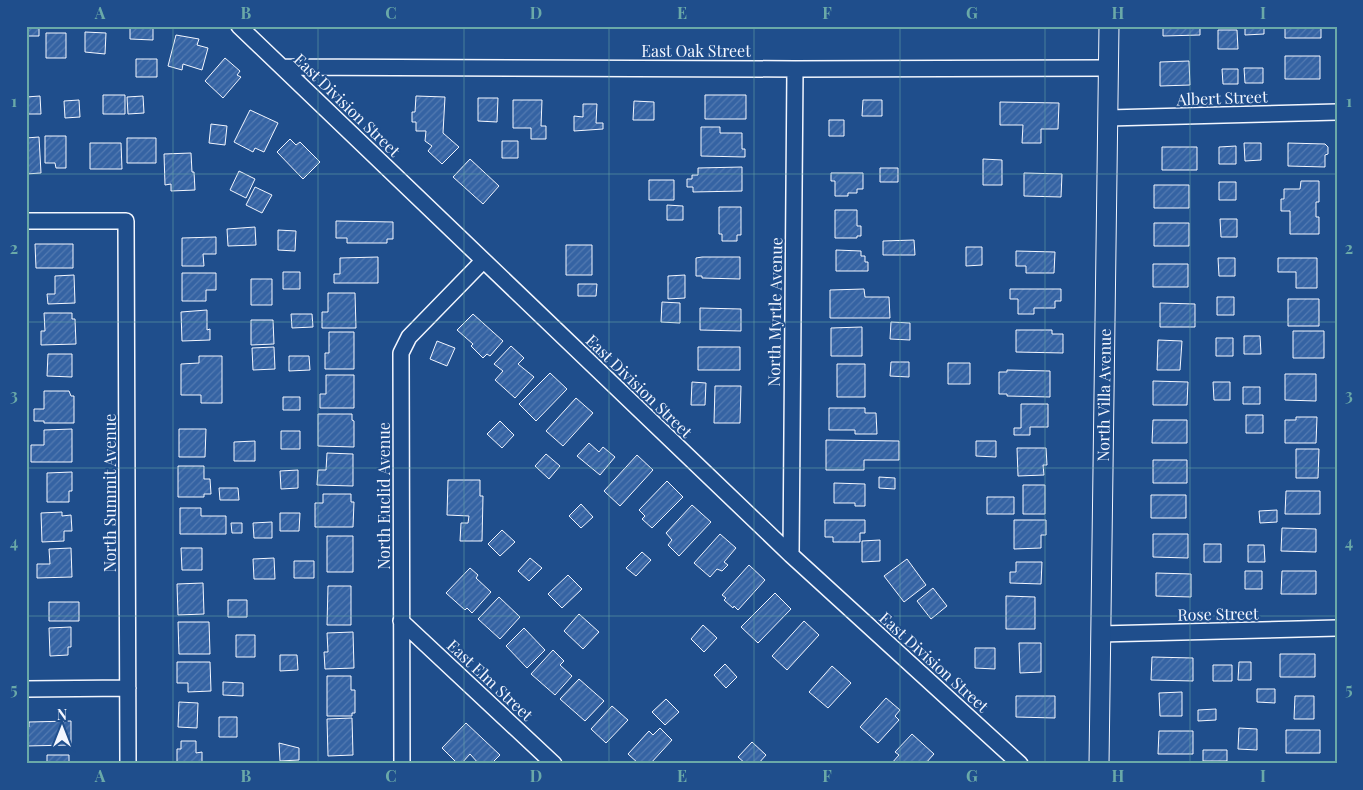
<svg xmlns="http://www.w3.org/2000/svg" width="1363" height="790" viewBox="0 0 1363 790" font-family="'Playfair Display',serif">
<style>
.building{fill:url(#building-hatch);stroke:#f2f6ff}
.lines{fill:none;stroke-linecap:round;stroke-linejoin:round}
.minor-casing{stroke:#f2f6ff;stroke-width:18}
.tertiary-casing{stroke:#f2f6ff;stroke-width:21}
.minor{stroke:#1f4e8c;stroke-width:15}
.tertiary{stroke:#1f4e8c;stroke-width:19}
.grid{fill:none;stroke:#6aa9a8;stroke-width:1;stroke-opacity:0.55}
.labels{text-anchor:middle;stroke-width:4;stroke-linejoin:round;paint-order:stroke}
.street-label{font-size:16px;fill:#f2f6ff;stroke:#1f4e8c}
.neatline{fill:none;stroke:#6aa9a8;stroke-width:2}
.grid-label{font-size:16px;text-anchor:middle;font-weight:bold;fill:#6aa9a8}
</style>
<defs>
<pattern id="building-hatch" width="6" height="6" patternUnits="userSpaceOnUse" patternTransform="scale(1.25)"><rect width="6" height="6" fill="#3563a3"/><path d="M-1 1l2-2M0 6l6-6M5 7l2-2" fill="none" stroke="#537ab1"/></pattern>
</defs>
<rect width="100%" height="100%" fill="#1f4e8c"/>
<!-- building -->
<path class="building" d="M 26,26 L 39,26 L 39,36 L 26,36 Z
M 130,26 L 153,26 L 153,40 L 130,39 Z
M 1163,26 L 1200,26 L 1200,35 L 1163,36 Z
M 1245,26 L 1264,26 L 1264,34 L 1245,35 Z
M 1285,26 L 1321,26 L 1321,38 L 1285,38 Z
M 1218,30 L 1237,30 L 1238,49 L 1218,49 Z
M 85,32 L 106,33 L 105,54 L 85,52 Z
M 46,33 L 66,33 L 66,58 L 46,58 Z
M 176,35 L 199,39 L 197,45 L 208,48 L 202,70 L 183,64 L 182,70 L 168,66 Z
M 1285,56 L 1320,56 L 1320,79 L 1285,79 Z
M 225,58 L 240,71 L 237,75 L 241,77 L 223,98 L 205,81 Z
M 136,59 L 157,59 L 157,77 L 136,77 Z
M 1189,61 L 1190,85 L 1160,86 L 1160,62 Z
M 1244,68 L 1263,68 L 1263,83 L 1245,83 Z
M 1222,69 L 1238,69 L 1238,84 L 1223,84 Z
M 103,95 L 125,95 L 125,114 L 103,114 Z
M 705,95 L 746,95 L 746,119 L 705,119 Z
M 40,96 L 41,114 L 26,114 L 26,97 Z
M 143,96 L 144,113 L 128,114 L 127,97 Z
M 416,96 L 445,97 L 443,133 L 459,147 L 442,164 L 428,151 L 432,146 L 425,141 L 426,131 L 416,131 L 416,122 L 412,122 L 412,112 L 415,112 Z
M 478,98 L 498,98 L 497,122 L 478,121 Z
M 79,100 L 80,117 L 65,118 L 64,101 Z
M 513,100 L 542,100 L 541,126 L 546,126 L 546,139 L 531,139 L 531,128 L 513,128 Z
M 863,100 L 882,100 L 882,116 L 862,116 Z
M 634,101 L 654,102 L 654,120 L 633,120 Z
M 1000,102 L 1059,103 L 1058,129 L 1041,129 L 1041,143 L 1022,143 L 1023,125 L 1000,125 Z
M 583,104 L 597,104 L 596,123 L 603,123 L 603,129 L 574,131 L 574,116 L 583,117 Z
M 250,110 L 278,123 L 264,152 L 255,148 L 253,152 L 234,142 Z
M 829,120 L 844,120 L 844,136 L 829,136 Z
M 211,124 L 227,126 L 225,145 L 209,143 Z
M 701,127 L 720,127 L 720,133 L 742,133 L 742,149 L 745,149 L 745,157 L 701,156 Z
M 45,136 L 66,136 L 66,168 L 56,168 L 55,163 L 45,163 Z
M 39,137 L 41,173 L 26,174 L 26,138 Z
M 127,138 L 156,138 L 156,163 L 127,163 Z
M 290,139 L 296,145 L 300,142 L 320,162 L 303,179 L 277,152 Z
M 502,141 L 518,141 L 518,158 L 502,158 Z
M 90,143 L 121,143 L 122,169 L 90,169 Z
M 1244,143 L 1261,143 L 1261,160 L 1245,161 Z
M 1288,143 L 1325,144 L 1328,147 L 1328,154 L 1325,155 L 1325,167 L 1288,166 Z
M 1236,146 L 1236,164 L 1219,164 L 1219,147 Z
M 1162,147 L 1197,147 L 1197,170 L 1162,170 Z
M 191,153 L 192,172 L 194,172 L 195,190 L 171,191 L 171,184 L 165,185 L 164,154 Z
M 470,159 L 499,186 L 483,204 L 453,177 Z
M 983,159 L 1002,160 L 1002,185 L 983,185 Z
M 742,167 L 742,191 L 693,192 L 693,187 L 687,187 L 687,179 L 692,179 L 692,175 L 698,175 L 698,168 Z
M 880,168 L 898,168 L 898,182 L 880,182 Z
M 239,171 L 255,179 L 246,198 L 230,190 Z
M 831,173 L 863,173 L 863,189 L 857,189 L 857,193 L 848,193 L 848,196 L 835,196 L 835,181 L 831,181 Z
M 1024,173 L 1062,174 L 1061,197 L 1024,196 Z
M 649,180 L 674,180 L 674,200 L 649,200 Z
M 1301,181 L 1319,181 L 1319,202 L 1316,202 L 1316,217 L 1319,217 L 1319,234 L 1290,234 L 1290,211 L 1281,211 L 1281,199 L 1284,199 L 1284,189 L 1300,189 Z
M 1219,182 L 1236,182 L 1236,200 L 1219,200 Z
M 1154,185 L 1189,185 L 1189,208 L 1154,208 Z
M 255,187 L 272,195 L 262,213 L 246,205 Z
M 667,205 L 683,206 L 683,220 L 667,220 Z
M 719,207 L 741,207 L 741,235 L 737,235 L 737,241 L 722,241 L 722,234 L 719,234 Z
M 835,210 L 857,210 L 857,226 L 861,226 L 861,236 L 857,236 L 857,238 L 835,238 Z
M 1220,219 L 1237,219 L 1237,237 L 1221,237 Z
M 336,221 L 393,222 L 393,239 L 387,239 L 387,243 L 347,243 L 347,238 L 336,238 Z
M 1154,223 L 1189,223 L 1189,246 L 1154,246 Z
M 255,227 L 256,245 L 228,246 L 227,229 Z
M 278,230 L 296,231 L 295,251 L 278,250 Z
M 216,237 L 216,254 L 203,254 L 204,266 L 182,266 L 182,238 Z
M 914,240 L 915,255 L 883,255 L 883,241 Z
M 35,244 L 73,244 L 73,268 L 36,268 Z
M 566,245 L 592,245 L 592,275 L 566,275 Z
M 966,247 L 982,247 L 982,265 L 966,266 Z
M 836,250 L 861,251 L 861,256 L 865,256 L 865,262 L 868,262 L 868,271 L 836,271 Z
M 1016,251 L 1055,252 L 1054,273 L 1026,273 L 1026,266 L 1016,266 Z
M 378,257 L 378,283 L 334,283 L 334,274 L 340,274 L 340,258 Z
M 702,257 L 740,257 L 740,279 L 702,278 L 702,276 L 696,276 L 696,258 Z
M 1218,258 L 1235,258 L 1235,276 L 1219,276 Z
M 1278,258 L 1317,258 L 1317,288 L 1296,288 L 1296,272 L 1278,272 Z
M 1153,264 L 1188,264 L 1188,287 L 1153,287 Z
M 283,272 L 300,272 L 300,289 L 283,289 Z
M 182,273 L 216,273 L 216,290 L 206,290 L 206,301 L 182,301 Z
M 74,275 L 75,303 L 48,304 L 47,294 L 55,294 L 55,276 Z
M 685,275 L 685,298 L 668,299 L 668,276 Z
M 251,279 L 272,279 L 272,305 L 251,305 Z
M 578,284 L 597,284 L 596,296 L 578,296 Z
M 864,289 L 865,297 L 889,297 L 890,318 L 830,318 L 830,290 Z
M 1010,289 L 1061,289 L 1061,301 L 1055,301 L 1055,308 L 1034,308 L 1034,314 L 1018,314 L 1018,299 L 1010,299 Z
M 328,293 L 355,293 L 356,328 L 322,328 L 322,312 L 328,312 Z
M 1217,297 L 1234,297 L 1234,315 L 1217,315 Z
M 1288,299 L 1319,299 L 1319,326 L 1288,326 Z
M 662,302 L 680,303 L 680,323 L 661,322 Z
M 1160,303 L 1195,304 L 1195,327 L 1160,327 Z
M 700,308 L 741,309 L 741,331 L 700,330 Z
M 207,310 L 207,330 L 210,329 L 210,340 L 182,341 L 181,312 Z
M 44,313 L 72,313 L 72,319 L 75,319 L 76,344 L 41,345 L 41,331 L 45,331 Z
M 291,314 L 312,314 L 313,327 L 292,328 Z
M 473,314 L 503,341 L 490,356 L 487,354 L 483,358 L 471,346 L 473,344 L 457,330 Z
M 251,320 L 273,320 L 274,344 L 251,345 Z
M 891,322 L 910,323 L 910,340 L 890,339 Z
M 862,327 L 862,356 L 831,356 L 831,328 Z
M 1016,330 L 1052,330 L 1052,334 L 1063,334 L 1063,353 L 1016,352 Z
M 1293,331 L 1324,331 L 1324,358 L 1293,358 Z
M 329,332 L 354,332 L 354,369 L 325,369 L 325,353 L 329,353 Z
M 1244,336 L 1260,336 L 1261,354 L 1244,354 Z
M 1216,338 L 1233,338 L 1233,356 L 1216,356 Z
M 1158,340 L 1182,341 L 1180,370 L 1157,370 Z
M 437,341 L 455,348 L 447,366 L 430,359 Z
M 511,346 L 524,358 L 518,364 L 534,377 L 515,398 L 495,380 L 503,371 L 494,364 Z
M 274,347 L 275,369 L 253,370 L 252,348 Z
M 698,347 L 740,347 L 740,370 L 698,370 Z
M 48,354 L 72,354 L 72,377 L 47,376 Z
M 199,356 L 222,356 L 222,403 L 201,403 L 201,395 L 181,395 L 181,364 L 199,363 Z
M 289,356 L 309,356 L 310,370 L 289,371 Z
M 891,362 L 909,362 L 909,377 L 890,376 Z
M 948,363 L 970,363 L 970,384 L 948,384 Z
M 837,364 L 865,364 L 865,397 L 837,397 Z
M 1007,370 L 1050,371 L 1050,397 L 1007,396 L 1007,394 L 999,394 L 999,372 L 1007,372 Z
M 550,373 L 567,389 L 536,421 L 519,404 Z
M 1285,374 L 1316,374 L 1316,401 L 1285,400 Z
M 326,375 L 354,375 L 354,408 L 320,408 L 320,394 L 326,394 Z
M 1153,381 L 1188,382 L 1187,405 L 1153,405 Z
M 692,382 L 706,383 L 705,405 L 691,405 Z
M 1213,382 L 1230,382 L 1230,400 L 1214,400 Z
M 715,386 L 741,386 L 740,423 L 714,423 Z
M 1243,387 L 1260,387 L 1260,404 L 1243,404 Z
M 44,391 L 69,391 L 71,396 L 74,396 L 74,423 L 44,423 L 44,421 L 34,421 L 34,409 L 44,409 Z
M 283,397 L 300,397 L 300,410 L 283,410 Z
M 576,398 L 593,413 L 563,446 L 546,431 Z
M 1021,404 L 1048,404 L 1048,427 L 1030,427 L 1030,435 L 1014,435 L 1014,428 L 1021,428 Z
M 829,408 L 865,408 L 865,413 L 876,413 L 877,434 L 855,434 L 855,430 L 829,430 Z
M 318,414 L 352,414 L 352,420 L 354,421 L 354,447 L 318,446 Z
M 1246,415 L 1263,415 L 1263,433 L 1246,433 Z
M 1296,417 L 1317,417 L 1316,443 L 1285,443 L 1285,420 L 1296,420 Z
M 1153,420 L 1187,420 L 1187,443 L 1152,443 Z
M 500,421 L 514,435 L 502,448 L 487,434 Z
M 72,429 L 72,462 L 31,462 L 31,445 L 44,445 L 44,430 Z
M 179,429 L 206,429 L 205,457 L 179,457 Z
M 281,431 L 300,431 L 300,449 L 281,449 Z
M 826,440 L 899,441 L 899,460 L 864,460 L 864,470 L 826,470 Z
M 255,441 L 255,461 L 234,461 L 234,442 Z
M 976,441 L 996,441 L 996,457 L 976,456 Z
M 589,443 L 599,452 L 603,447 L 615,457 L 600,475 L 577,456 Z
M 1017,448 L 1046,448 L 1047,465 L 1043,465 L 1044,475 L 1018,476 Z
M 1296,449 L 1319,449 L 1318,478 L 1296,478 Z
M 327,453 L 353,454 L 353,486 L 317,485 L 318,470 L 326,470 Z
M 546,454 L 560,466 L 549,479 L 535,466 Z
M 637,455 L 653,470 L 620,506 L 604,491 Z
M 1153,460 L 1187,460 L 1187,483 L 1153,483 Z
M 178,466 L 204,466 L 204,479 L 210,479 L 211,494 L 204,494 L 204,497 L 178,497 Z
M 298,470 L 298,488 L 281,489 L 280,471 Z
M 72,472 L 72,491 L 69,491 L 69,502 L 47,502 L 47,473 Z
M 879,477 L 895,478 L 895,489 L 879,488 Z
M 448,480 L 480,480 L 480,496 L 483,496 L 482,541 L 460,541 L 461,523 L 468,523 L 469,516 L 447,515 Z
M 667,481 L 683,497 L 652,528 L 642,519 L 645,516 L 639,510 Z
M 834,483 L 865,484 L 865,506 L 855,506 L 855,503 L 834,503 Z
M 1023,485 L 1045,485 L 1045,514 L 1023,514 Z
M 219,488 L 238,488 L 239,500 L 220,500 Z
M 1286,491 L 1320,491 L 1320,514 L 1285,514 Z
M 323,494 L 351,494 L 351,502 L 354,502 L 353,527 L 315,527 L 315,503 L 323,503 Z
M 1151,495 L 1186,495 L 1186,518 L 1151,518 Z
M 987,497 L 1014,497 L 1014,514 L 987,514 Z
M 581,504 L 593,517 L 581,528 L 569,516 Z
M 692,505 L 711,522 L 679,556 L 668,545 L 672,540 L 666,533 Z
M 180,508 L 201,508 L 201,516 L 226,516 L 226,534 L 180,534 Z
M 1277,510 L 1277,522 L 1260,523 L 1259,511 Z
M 62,512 L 62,516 L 71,515 L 72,531 L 64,531 L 64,541 L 42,542 L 41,513 Z
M 280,513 L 300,513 L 299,531 L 280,531 Z
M 825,520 L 865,520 L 865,533 L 860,533 L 860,542 L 833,542 L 833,537 L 825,537 Z
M 1014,520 L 1046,520 L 1046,535 L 1041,535 L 1041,548 L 1014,549 Z
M 272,522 L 272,538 L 254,538 L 253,523 Z
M 231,523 L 242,523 L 242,533 L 232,533 Z
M 1282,528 L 1316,529 L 1316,552 L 1281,551 Z
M 502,530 L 515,542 L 500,556 L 488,544 Z
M 720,534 L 736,548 L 724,562 L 728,565 L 722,571 L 717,569 L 710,577 L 694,563 Z
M 1153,534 L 1188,534 L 1188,558 L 1153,557 Z
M 327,536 L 353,536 L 353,572 L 327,572 Z
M 880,540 L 880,561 L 862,562 L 862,541 Z
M 1204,544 L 1221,544 L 1221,562 L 1204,562 Z
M 1248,545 L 1264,545 L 1265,562 L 1248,562 Z
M 71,548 L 72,577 L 37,578 L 37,564 L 50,564 L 49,549 Z
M 181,548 L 202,548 L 202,570 L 182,570 Z
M 642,552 L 651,560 L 636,576 L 626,568 Z
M 274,558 L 275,579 L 254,579 L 253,559 Z
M 530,558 L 542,568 L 529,581 L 518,571 Z
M 907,559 L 926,585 L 904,602 L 884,576 Z
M 294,561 L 314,561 L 314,578 L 294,578 Z
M 1016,562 L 1042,562 L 1041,584 L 1010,583 L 1010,572 L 1016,572 Z
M 749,565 L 765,580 L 738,610 L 734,606 L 733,608 L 724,600 L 726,598 L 722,595 Z
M 470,568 L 478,575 L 476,578 L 491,592 L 472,613 L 467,608 L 465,610 L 446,593 Z
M 1245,571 L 1262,571 L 1262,589 L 1245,589 Z
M 1282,571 L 1316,571 L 1316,594 L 1281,594 Z
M 1156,573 L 1191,574 L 1191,597 L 1156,596 Z
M 568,575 L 582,589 L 562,608 L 548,594 Z
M 203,583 L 204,614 L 178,615 L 177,584 Z
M 328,586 L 351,586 L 351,625 L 327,625 Z
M 933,588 L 947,606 L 931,619 L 917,601 Z
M 775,593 L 791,609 L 758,643 L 741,627 Z
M 1006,596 L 1035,597 L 1035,629 L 1006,629 Z
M 499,597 L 520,617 L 500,639 L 478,619 Z
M 228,600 L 247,600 L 247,617 L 228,617 Z
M 49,602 L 79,602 L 79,621 L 49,621 Z
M 579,614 L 599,632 L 583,649 L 564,631 Z
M 804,621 L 819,635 L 787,670 L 772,656 Z
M 178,622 L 209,622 L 210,654 L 179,654 Z
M 703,625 L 717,638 L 704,652 L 691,639 Z
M 71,627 L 71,647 L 68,647 L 68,655 L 50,656 L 49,628 Z
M 524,628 L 545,650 L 527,668 L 506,646 Z
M 353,632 L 354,668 L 325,669 L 324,652 L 328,652 L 327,633 Z
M 236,635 L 255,635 L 255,657 L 236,657 Z
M 1019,643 L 1041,643 L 1041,672 L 1020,673 Z
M 975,648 L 995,648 L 995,669 L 975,668 Z
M 553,650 L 564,661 L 560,665 L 572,676 L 555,695 L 531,674 Z
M 1280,654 L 1315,654 L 1315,677 L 1280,677 Z
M 280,655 L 297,655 L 298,670 L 280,671 Z
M 1152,657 L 1193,658 L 1193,681 L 1151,680 Z
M 177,662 L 210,662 L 211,691 L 188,692 L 188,683 L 177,683 Z
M 1239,662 L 1251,662 L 1251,680 L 1238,680 Z
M 725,664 L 737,677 L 726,688 L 714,675 Z
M 1213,665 L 1232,665 L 1232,681 L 1213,681 Z
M 832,666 L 851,683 L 828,708 L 809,692 Z
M 327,676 L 351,676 L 351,690 L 355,690 L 355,713 L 352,713 L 352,716 L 327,716 Z
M 579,679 L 604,701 L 585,721 L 560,699 Z
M 223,682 L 243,683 L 243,696 L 223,695 Z
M 1257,689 L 1275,689 L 1275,703 L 1257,702 Z
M 1182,692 L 1182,716 L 1160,716 L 1159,693 Z
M 1016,696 L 1055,696 L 1055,718 L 1016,717 Z
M 1295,696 L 1314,696 L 1314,719 L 1294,719 Z
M 886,698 L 900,710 L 895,716 L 899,720 L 878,743 L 860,727 Z
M 666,699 L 679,712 L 665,725 L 652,712 Z
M 179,702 L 198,703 L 197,728 L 178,727 Z
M 612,706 L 628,720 L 606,743 L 591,729 Z
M 1216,709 L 1216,720 L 1198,721 L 1198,710 Z
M 219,717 L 237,717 L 237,737 L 219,737 Z
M 352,718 L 353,755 L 328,756 L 327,719 Z
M 71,721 L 71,745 L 26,746 L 26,727 L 29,727 L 29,722 Z
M 466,723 L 500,755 L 491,764 L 479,764 L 470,754 L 461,764 L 458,764 L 442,748 Z
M 660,728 L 672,740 L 650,764 L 639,764 L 628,754 L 649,731 L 653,735 Z
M 1239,728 L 1257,729 L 1257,750 L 1238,749 Z
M 1286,730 L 1320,730 L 1320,753 L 1286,753 Z
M 1159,731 L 1193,731 L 1193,754 L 1158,754 Z
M 912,734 L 934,754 L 925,764 L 891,764 L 899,755 L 895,752 Z
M 181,741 L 196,741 L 196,753 L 202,752 L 202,764 L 177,764 L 177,749 L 181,749 Z
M 752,742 L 766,755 L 758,764 L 746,764 L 738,757 Z
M 279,743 L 299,748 L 299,760 L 280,761 Z
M 1203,750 L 1227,750 L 1227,761 L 1203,761 Z
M 47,755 L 69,755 L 69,764 L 47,764 Z"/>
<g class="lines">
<!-- minor casing -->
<g class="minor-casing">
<path id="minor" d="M 239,26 L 791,555 L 1020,764
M 282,67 L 795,69 L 1108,68
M 1108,118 L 1337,112
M 26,221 L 126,221 L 128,764
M 791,555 L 795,69
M 401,621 L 554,764
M 1100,634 L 1337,628
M 26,689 L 128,688
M 402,764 L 401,353 L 409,337 L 483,261"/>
</g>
<!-- tertiary casing -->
<g class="tertiary-casing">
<g id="tertiary">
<path id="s1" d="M 1099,764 L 1109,26"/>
</g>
</g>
<!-- minor -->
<use href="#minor" class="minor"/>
<!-- tertiary -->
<use href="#tertiary" class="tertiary"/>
</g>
<!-- grid -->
<path class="grid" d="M 173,26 L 173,764M 318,26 L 318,764M 464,26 L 464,764M 609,26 L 609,764M 754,26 L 754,764M 900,26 L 900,764M 1045,26 L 1045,764M 1190,26 L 1190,764M 26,174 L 1337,174M 26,322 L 1337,322M 26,468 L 1337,468M 26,616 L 1337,616"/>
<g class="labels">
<!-- street labels -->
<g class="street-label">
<text x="696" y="57">East Oak Street</text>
<text transform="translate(1222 98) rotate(-2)" y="6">Albert Street</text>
<text transform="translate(347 105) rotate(44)" y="6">East Division Street</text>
<text transform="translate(775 312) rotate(-89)" y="6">North Myrtle Avenue</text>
<text transform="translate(639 386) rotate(44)" y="6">East Division Street</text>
<text dy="6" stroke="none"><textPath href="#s1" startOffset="369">North Villa Avenue</textPath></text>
<text transform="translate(110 493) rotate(-90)" y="6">North Summit Avenue</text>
<text transform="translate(384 496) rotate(-90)" y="6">North Euclid Avenue</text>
<text transform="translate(1218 614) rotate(-1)" y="6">Rose Street</text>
<text transform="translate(934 662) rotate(42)" y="6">East Division Street</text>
<text transform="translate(490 680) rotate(43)" y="6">East Elm Street</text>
</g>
</g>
<!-- border -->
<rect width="1363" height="790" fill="none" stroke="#1f4e8c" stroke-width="55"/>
<!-- north arrow -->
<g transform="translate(62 728)" stroke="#1f4e8c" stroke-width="4" paint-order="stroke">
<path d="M0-4L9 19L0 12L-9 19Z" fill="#f2f6ff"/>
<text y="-8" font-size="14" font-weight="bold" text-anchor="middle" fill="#f2f6ff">N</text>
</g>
<rect x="28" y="28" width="1308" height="734" class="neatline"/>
<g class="grid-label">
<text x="100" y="19">A</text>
<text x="246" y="19">B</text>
<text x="391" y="19">C</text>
<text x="536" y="19">D</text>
<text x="682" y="19">E</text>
<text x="827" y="19">F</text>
<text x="972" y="19">G</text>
<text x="1118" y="19">H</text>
<text x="1263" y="19">I</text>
<text x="14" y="107">1</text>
<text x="1349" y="107">1</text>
<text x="14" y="254">2</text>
<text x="1349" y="254">2</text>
<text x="14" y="401">3</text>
<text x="1349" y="401">3</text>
<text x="14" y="548">4</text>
<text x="1349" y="548">4</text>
<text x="14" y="695">5</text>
<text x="1349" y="695">5</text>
<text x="100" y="782">A</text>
<text x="246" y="782">B</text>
<text x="391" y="782">C</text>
<text x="536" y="782">D</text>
<text x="682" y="782">E</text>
<text x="827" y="782">F</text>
<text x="972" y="782">G</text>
<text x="1118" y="782">H</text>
<text x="1263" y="782">I</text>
</g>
</svg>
